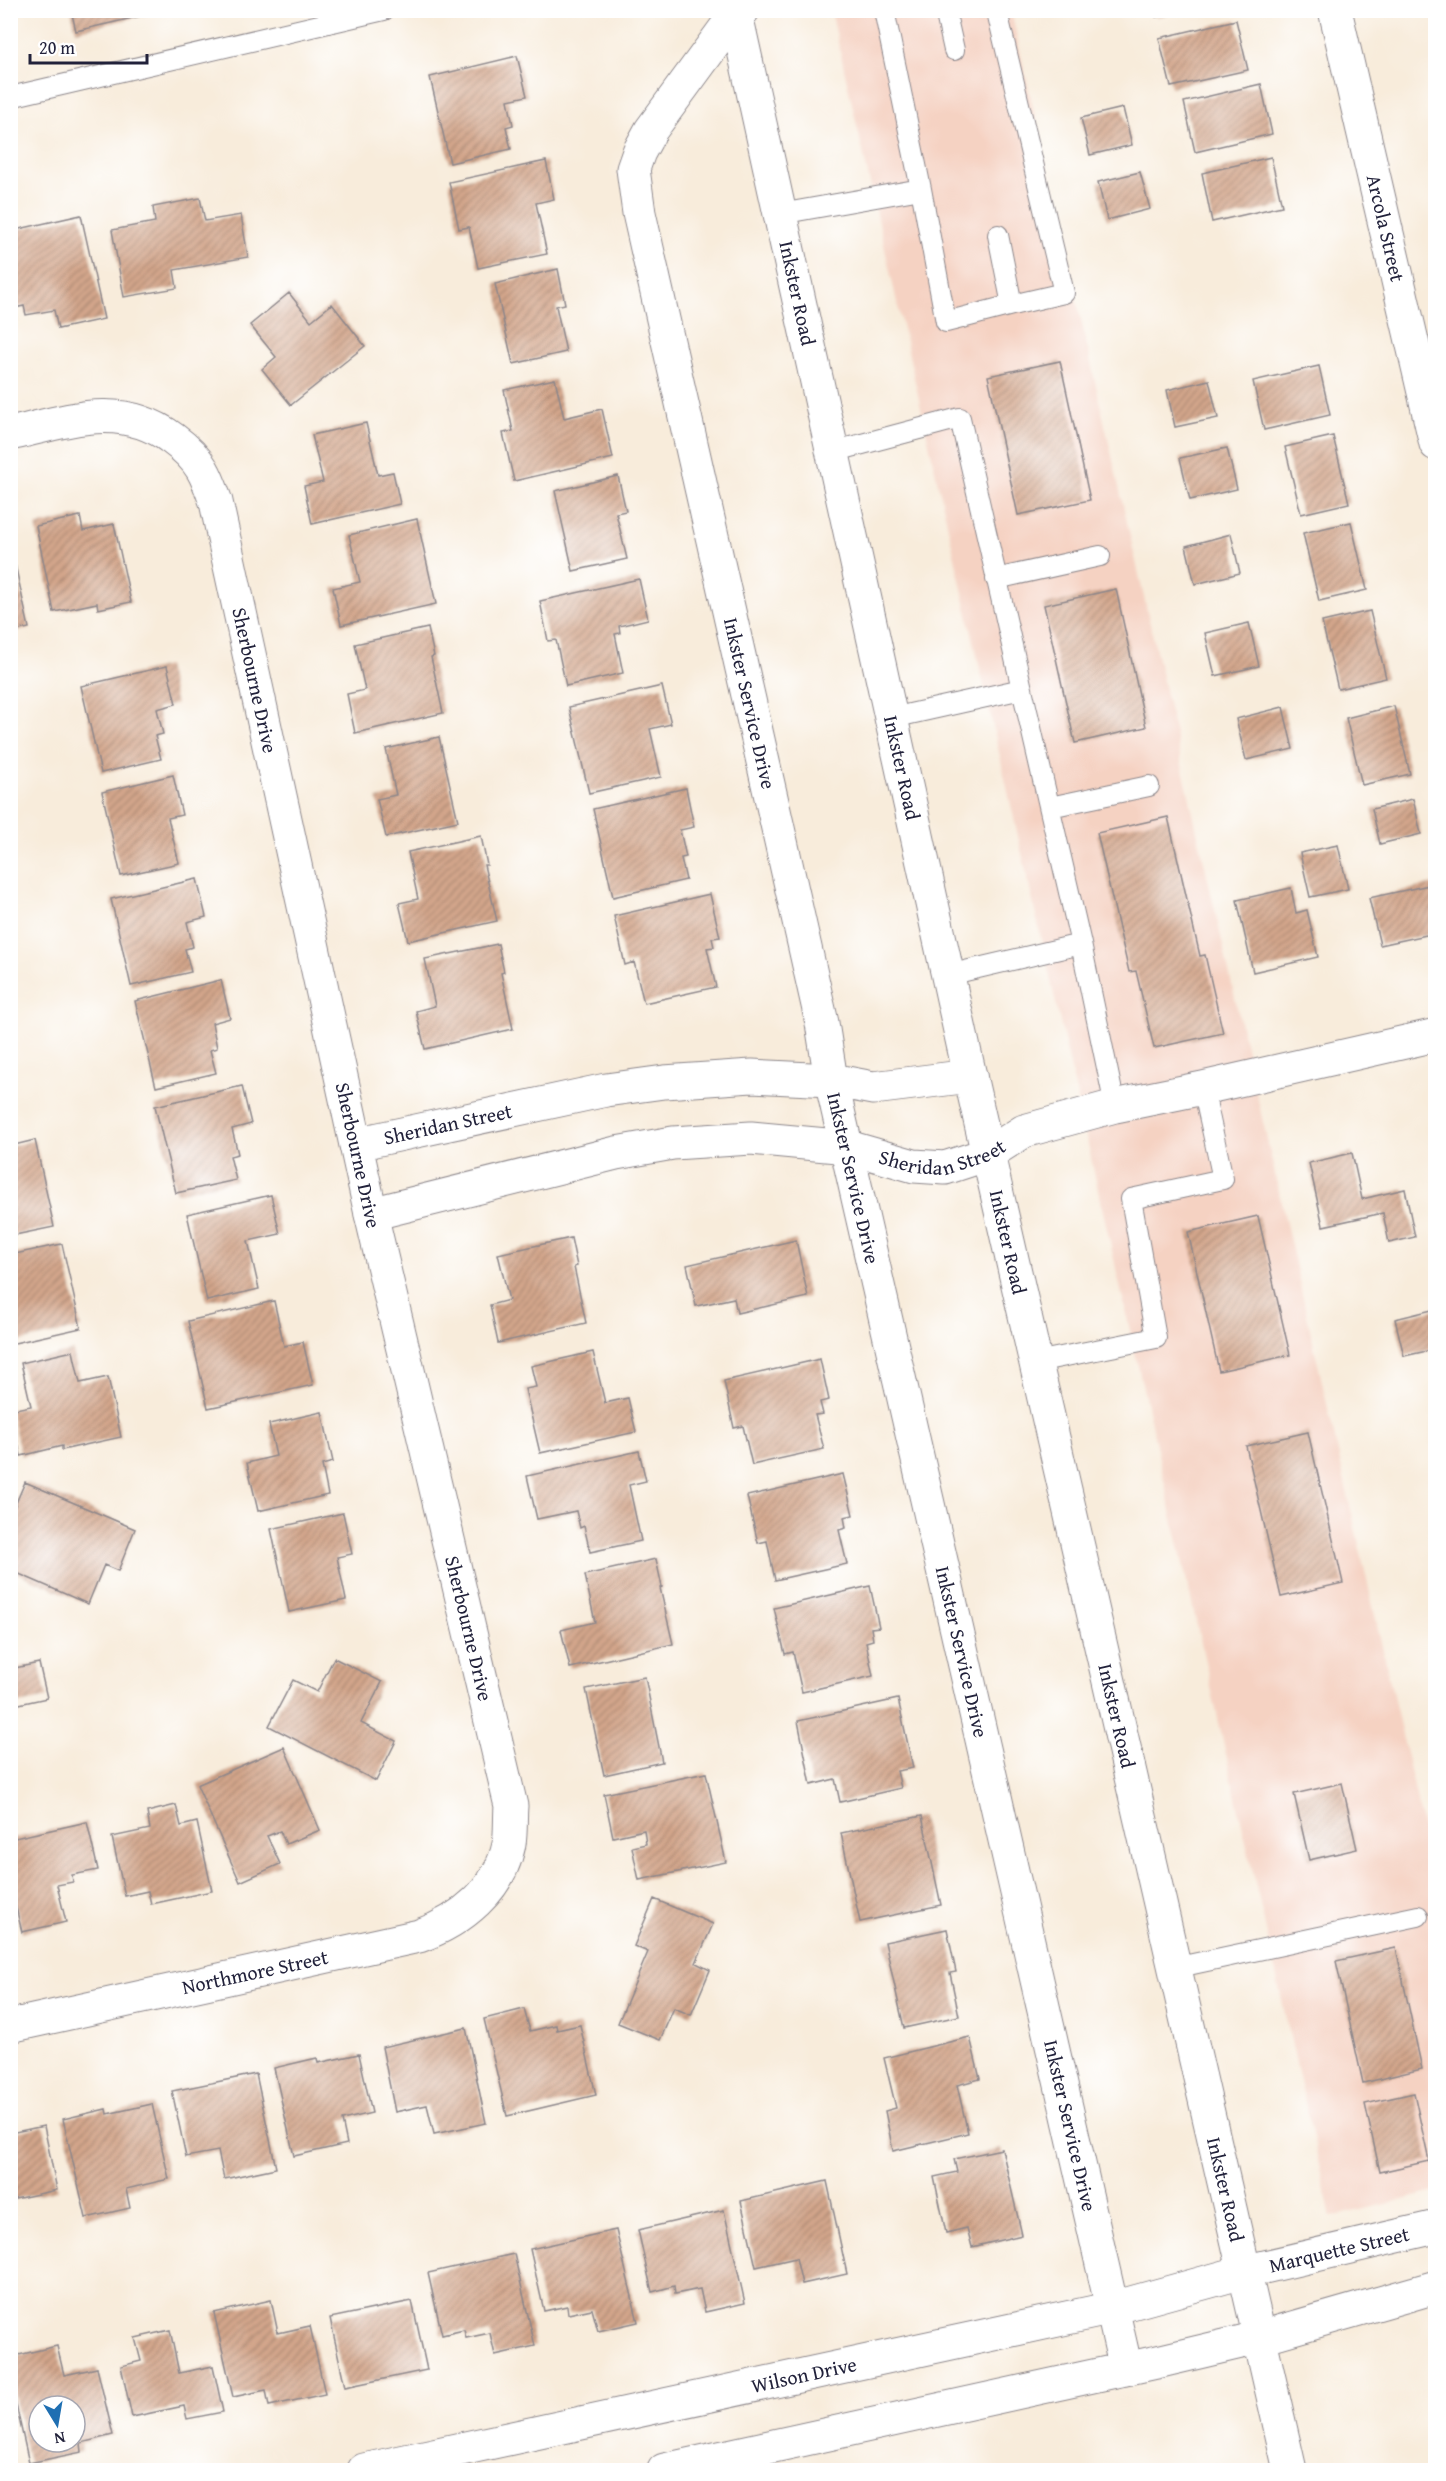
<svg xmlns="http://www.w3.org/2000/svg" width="1446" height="2481" viewBox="0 0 1446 2481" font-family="'Gentium Book Plus',serif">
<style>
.built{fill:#f5d2c2}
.building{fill:url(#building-hatch);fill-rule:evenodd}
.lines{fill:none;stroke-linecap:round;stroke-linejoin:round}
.lane-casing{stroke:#8d878b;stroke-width:22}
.street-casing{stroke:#8d878b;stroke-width:35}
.secondary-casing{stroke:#8d878b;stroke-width:35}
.lane{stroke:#fff;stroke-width:20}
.street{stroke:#fff;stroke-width:33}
.secondary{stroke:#fff;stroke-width:33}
.labels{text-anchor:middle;stroke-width:4.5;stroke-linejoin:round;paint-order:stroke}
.street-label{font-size:20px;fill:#22223b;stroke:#fff}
</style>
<defs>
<pattern id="building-hatch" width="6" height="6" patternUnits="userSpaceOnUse" patternTransform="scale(1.5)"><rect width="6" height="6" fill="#d3a68b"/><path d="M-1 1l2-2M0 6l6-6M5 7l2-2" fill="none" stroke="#ab8773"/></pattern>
</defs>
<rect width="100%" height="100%" fill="#fff"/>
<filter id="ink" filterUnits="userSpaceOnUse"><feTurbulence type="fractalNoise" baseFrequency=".0167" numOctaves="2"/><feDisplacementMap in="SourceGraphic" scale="12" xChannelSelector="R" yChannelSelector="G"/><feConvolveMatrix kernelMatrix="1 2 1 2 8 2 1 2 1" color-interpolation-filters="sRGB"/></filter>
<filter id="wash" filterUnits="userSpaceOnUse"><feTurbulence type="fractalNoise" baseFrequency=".008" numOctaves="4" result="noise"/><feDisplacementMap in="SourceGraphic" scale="24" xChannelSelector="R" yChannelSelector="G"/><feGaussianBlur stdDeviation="1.35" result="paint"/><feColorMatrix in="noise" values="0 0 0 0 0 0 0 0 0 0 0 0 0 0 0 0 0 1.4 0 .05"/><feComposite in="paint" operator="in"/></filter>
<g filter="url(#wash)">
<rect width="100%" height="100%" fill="#f8ecdb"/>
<!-- built -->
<path class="built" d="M 831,11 L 1011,11 L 1435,1880 L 1435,2192 L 1331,2217 Z"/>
<g id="blocks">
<!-- building -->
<path class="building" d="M 71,10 L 163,10 L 163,11 L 76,31 Z
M 1155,10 L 1182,10 L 1182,11 L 1156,17 Z
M 1236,20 L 1248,70 L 1171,87 L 1159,38 Z
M 517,56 L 527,96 L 508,100 L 513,125 L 506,127 L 511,149 L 450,163 L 430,77 Z
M 1261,84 L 1272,134 L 1195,152 L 1184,102 Z
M 1123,108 L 1132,145 L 1090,155 L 1081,118 Z
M 1271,157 L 1282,206 L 1212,222 L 1202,173 Z
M 546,161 L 554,199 L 536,203 L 547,254 L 478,268 L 469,227 L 459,229 L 449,182 Z
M 1140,172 L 1150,209 L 1107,220 L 1098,182 Z
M 200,198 L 205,221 L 241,215 L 248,257 L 174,270 L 177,288 L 124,297 L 112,230 L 155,222 L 153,207 Z
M 81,215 L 104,319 L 58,329 L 54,310 L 26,315 L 24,306 L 10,309 L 10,231 Z
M 558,269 L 565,304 L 556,306 L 566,352 L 513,364 L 495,284 Z
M 289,293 L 311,321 L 332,304 L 365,346 L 291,405 L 262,369 L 276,357 L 250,325 Z
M 1060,361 L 1090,500 L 1018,515 L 988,376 Z
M 1319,366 L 1330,415 L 1264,430 L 1253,381 Z
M 555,379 L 564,418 L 602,409 L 613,458 L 514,481 L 503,433 L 513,431 L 504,390 Z
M 1209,380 L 1218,418 L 1175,427 L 1167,390 Z
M 366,423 L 378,475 L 393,472 L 400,504 L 312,524 L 304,486 L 323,482 L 312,435 Z
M 1333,436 L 1349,503 L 1301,514 L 1285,447 Z
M 1227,448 L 1237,489 L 1190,500 L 1180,458 Z
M 618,476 L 626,511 L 616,513 L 627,559 L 573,571 L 555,491 Z
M 80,516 L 83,531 L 114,524 L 131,602 L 98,609 L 97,603 L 54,612 L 36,526 Z
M 417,519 L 436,604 L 341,625 L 333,588 L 360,582 L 349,535 Z
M 1351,522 L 1367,590 L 1319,601 L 1303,533 Z
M 1231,534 L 1240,573 L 1195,584 L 1186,546 Z
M 15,564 L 29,628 L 10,632 L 10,565 Z
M 639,579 L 648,619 L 619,626 L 620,633 L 615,634 L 623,673 L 566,686 L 556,640 L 548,641 L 540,601 Z
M 1116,589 L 1146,727 L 1075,743 L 1044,605 Z
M 1370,611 L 1386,678 L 1338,689 L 1322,622 Z
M 1249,623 L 1259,666 L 1215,676 L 1205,633 Z
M 428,628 L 434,656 L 431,657 L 443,713 L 355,733 L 347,694 L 365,690 L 355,644 Z
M 167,666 L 176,704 L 157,709 L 163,734 L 155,736 L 161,759 L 101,773 L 81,686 Z
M 662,686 L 671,724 L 650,729 L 661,777 L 589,793 L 569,707 Z
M 1394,706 L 1410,774 L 1362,785 L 1346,718 Z
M 1283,707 L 1293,749 L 1246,760 L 1236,719 Z
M 439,737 L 458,821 L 386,837 L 377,799 L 396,795 L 386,749 Z
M 173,775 L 182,815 L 168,818 L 179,863 L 121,876 L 102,792 Z
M 686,788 L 694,827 L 680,830 L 686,857 L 681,858 L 686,880 L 613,897 L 593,809 Z
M 1413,799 L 1421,834 L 1380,844 L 1372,809 Z
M 1168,817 L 1200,956 L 1205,955 L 1223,1033 L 1154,1048 L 1136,971 L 1129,972 L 1097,833 Z
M 481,836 L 487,865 L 484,865 L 497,921 L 408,941 L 399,903 L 418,899 L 408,852 Z
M 1338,845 L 1348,889 L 1310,897 L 1300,853 Z
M 197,879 L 206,917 L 187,922 L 193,947 L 185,949 L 191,972 L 131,986 L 111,899 Z
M 1434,884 L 1436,933 L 1380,945 L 1369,898 Z
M 1291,888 L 1296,913 L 1307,910 L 1318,957 L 1253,972 L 1237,900 Z
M 710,894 L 720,937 L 712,938 L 714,947 L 707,948 L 716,987 L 644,1003 L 634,962 L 625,965 L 614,916 Z
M 498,944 L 504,972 L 501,973 L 513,1029 L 425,1049 L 416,1011 L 435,1006 L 425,959 Z
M 221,980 L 230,1018 L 212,1023 L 217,1048 L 210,1050 L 216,1073 L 156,1087 L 135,1001 Z
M 242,1086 L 251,1124 L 232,1129 L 238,1154 L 230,1156 L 236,1180 L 176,1193 L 155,1106 Z
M 35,1140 L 54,1227 L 10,1236 L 10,1146 Z
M 1352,1153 L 1362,1199 L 1405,1189 L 1415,1237 L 1389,1243 L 1383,1213 L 1323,1226 L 1309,1163 Z
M 271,1195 L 280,1234 L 248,1241 L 259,1289 L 207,1301 L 187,1214 Z
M 1258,1216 L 1290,1355 L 1219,1371 L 1188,1232 Z
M 571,1238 L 577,1266 L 574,1267 L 586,1323 L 498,1343 L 490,1305 L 509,1300 L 498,1254 Z
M 796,1240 L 808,1297 L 737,1313 L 734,1298 L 696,1306 L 687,1265 Z
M 62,1244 L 81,1328 L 10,1344 L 10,1255 Z
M 274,1301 L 284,1346 L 303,1342 L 313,1385 L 208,1408 L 188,1321 Z
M 1436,1309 L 1436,1349 L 1404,1356 L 1395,1319 Z
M 73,1351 L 80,1383 L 108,1377 L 121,1437 L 62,1450 L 62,1446 L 21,1456 L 10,1410 L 31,1406 L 21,1363 Z
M 593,1352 L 605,1403 L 628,1398 L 636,1432 L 540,1453 L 525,1389 L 536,1387 L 531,1366 Z
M 820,1359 L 829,1400 L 820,1402 L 823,1414 L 815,1415 L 824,1449 L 752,1465 L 743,1426 L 734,1428 L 724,1381 Z
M 322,1412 L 333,1462 L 322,1465 L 328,1495 L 258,1511 L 247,1463 L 276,1456 L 269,1424 Z
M 1308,1432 L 1343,1583 L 1281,1597 L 1246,1446 Z
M 639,1451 L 646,1481 L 629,1485 L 641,1541 L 590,1552 L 584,1526 L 580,1528 L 576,1511 L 537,1519 L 527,1476 Z
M 843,1474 L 853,1515 L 844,1517 L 846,1528 L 839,1530 L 847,1564 L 775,1580 L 767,1541 L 758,1543 L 747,1496 Z
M 25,1482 L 135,1529 L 118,1571 L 104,1565 L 88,1604 L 10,1570 L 10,1517 Z
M 343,1513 L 352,1554 L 337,1557 L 346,1600 L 289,1612 L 271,1529 Z
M 656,1559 L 662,1587 L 660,1588 L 673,1644 L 570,1668 L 561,1630 L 595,1622 L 585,1575 Z
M 870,1586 L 879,1627 L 871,1628 L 873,1640 L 866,1642 L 873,1676 L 802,1692 L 793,1652 L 785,1654 L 774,1608 Z
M 334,1658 L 382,1682 L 361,1723 L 396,1741 L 376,1781 L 269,1726 L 293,1680 L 317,1692 Z
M 39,1663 L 47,1698 L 10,1706 L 10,1669 Z
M 645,1677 L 662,1762 L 604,1775 L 586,1689 Z
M 898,1699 L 913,1768 L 897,1771 L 901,1788 L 840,1802 L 835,1779 L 811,1785 L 798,1721 Z
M 284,1747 L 320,1830 L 286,1844 L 280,1831 L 267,1836 L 280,1864 L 240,1882 L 197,1785 Z
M 706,1773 L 726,1862 L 639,1880 L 632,1847 L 646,1844 L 644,1830 L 613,1837 L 604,1794 Z
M 1342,1783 L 1357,1849 L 1309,1860 L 1294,1794 Z
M 176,1805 L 181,1826 L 197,1822 L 212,1891 L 151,1904 L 148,1891 L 125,1896 L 112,1837 L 150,1829 L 147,1812 Z
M 922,1816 L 941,1905 L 860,1922 L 841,1833 Z
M 87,1822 L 98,1870 L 72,1875 L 73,1882 L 57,1885 L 66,1922 L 22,1932 L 10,1883 L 10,1839 Z
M 654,1899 L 713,1924 L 696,1963 L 710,1970 L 691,2015 L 674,2008 L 660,2040 L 618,2023 L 648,1952 L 634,1946 Z
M 947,1929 L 956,1972 L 950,1973 L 959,2016 L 904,2028 L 885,1942 Z
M 1396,1948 L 1422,2069 L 1363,2083 L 1336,1961 Z
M 524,2009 L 530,2031 L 556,2025 L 557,2030 L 580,2025 L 596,2095 L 507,2116 L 484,2019 Z
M 466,2028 L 486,2123 L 434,2134 L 427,2105 L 395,2112 L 382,2047 Z
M 970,2037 L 980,2079 L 957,2085 L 968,2133 L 893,2151 L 885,2111 L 896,2108 L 884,2058 Z
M 359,2054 L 372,2113 L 342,2120 L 347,2144 L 294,2156 L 274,2068 L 317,2058 L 318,2063 Z
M 256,2074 L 276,2168 L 224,2179 L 218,2151 L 186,2157 L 172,2091 Z
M 1414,2093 L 1429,2161 L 1380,2172 L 1365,2104 Z
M 152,2104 L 169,2179 L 126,2189 L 130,2208 L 86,2218 L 63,2119 L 106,2109 L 107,2114 Z
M 44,2126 L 57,2190 L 10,2200 L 10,2133 Z
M 1002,2149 L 1022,2235 L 972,2247 L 967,2228 L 946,2233 L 934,2177 L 957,2172 L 954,2159 Z
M 827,2181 L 847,2274 L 802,2284 L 796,2258 L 756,2267 L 741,2201 Z
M 724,2210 L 745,2303 L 705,2312 L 700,2289 L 675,2294 L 674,2286 L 652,2292 L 638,2230 Z
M 616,2230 L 638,2322 L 598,2331 L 592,2309 L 568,2314 L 567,2306 L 544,2311 L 530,2249 Z
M 514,2254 L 535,2346 L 495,2355 L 490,2333 L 466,2338 L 464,2330 L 442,2335 L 428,2273 Z
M 271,2300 L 278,2333 L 310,2326 L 325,2394 L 269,2406 L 266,2390 L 233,2397 L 214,2313 Z
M 412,2301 L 427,2370 L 345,2387 L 330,2318 Z
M 170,2330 L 179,2373 L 213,2366 L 223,2412 L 187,2419 L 184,2406 L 132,2417 L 121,2366 L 141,2361 L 135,2338 Z
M 57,2346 L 64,2375 L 97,2368 L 113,2435 L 81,2443 L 82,2452 L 29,2463 L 10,2378 L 10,2357 ZM 39,2406 L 75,2406 L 75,2442 L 39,2442 Z"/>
</g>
</g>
<g filter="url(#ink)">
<use href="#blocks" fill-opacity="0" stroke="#8d878b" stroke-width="1.5"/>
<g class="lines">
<!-- lane casing -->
<g class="lane-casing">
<path id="lane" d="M 945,10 L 954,50
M 998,16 L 1064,293 L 1012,305
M 10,97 L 384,10
M 921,189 L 946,322 L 1012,305 L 998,235
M 780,214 L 921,189 L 884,10
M 832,452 L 960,418 L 1022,689
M 996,579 L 1100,556
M 892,718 L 1022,689 L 1081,944 L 1115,1106
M 1050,807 L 1149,786
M 948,975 L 1081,944
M 1036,1362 L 1156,1338 L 1131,1199 L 1223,1179 L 1203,1088
M 1174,1968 L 1418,1916"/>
</g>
<!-- street casing -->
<g class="street-casing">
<g id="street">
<path id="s1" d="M 743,10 L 736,14 L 651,130 L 639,152 L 633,169 L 639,213 L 822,1023 L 831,1080 L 1126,2369"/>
<path id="s2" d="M 1335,10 L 1436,444"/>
<path id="s3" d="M 10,434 C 67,421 121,400 173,439 C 184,447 195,457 202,469 C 208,479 212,491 216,502 L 371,1214 L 511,1806 C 510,1818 511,1832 509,1844 C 500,1890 461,1921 419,1936 L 10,2026"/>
<path id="s4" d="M 356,1144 L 606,1090 L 664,1082 L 752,1076 L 831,1080 L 873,1088 L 970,1076"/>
<path id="s5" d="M 371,1214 L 616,1153 L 673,1143 L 751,1138 L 848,1147 L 914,1166 L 945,1168 L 988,1154 L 1024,1131 L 1115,1106 L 1203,1088 L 1436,1035"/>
</g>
</g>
<!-- secondary casing -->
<g class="secondary-casing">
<g id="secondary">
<path id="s6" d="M 735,10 L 970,1076 L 1290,2470"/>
<path id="s7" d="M 364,2470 L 1113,2308 L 1243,2272 L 1436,2227"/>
<path d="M 664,2470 L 1157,2362 L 1258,2338 L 1436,2287"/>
</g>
</g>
<!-- lane -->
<use href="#lane" class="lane"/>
<!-- street -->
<use href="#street" class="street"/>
<!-- secondary -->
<use href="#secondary" class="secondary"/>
</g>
</g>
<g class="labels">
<!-- street labels -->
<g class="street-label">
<text dy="7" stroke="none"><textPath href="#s2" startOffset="224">Arcola Street</textPath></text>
<text dy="7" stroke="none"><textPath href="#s6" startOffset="290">Inkster Road</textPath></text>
<text dy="7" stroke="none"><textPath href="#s3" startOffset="430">Sherbourne Drive</textPath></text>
<text dy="7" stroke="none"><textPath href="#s1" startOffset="742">Inkster Service Drive</textPath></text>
<text dy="7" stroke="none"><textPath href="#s6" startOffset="776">Inkster Road</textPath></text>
<text dy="7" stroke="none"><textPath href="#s4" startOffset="94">Sheridan Street</textPath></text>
<text dy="7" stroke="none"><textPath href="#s5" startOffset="584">Sheridan Street</textPath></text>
<text dy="7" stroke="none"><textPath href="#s3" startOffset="916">Sherbourne Drive</textPath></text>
<text dy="7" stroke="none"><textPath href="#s1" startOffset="1228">Inkster Service Drive</textPath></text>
<text dy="7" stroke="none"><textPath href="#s6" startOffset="1262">Inkster Road</textPath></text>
<text dy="7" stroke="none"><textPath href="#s3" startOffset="1402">Sherbourne Drive</textPath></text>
<text dy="7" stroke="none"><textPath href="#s1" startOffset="1714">Inkster Service Drive</textPath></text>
<text dy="7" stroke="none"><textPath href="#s6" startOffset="1748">Inkster Road</textPath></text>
<text transform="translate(255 1972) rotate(-12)" y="7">Northmore Street</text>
<text dy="7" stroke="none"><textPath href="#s1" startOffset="2200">Inkster Service Drive</textPath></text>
<text dy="7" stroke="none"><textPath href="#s6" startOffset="2234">Inkster Road</textPath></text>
<text dy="7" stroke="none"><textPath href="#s7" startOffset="1000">Marquette Street</textPath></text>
<text dy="7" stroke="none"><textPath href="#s7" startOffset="450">Wilson Drive</textPath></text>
</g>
</g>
<!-- margin -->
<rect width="1446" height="2481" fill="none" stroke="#fff" stroke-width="36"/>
<!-- north arrow -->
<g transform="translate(57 2424) rotate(169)"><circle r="28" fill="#ffffff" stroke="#a7a7b1" stroke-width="1.5"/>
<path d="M0-4.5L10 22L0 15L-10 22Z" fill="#1f6fb2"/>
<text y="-9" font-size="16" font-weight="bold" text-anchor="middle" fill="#22223b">N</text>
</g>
<!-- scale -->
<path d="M30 54v9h117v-9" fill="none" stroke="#22223b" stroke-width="3"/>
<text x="39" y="54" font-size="18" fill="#22223b" stroke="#ffffff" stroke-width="4.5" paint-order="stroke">20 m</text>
</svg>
